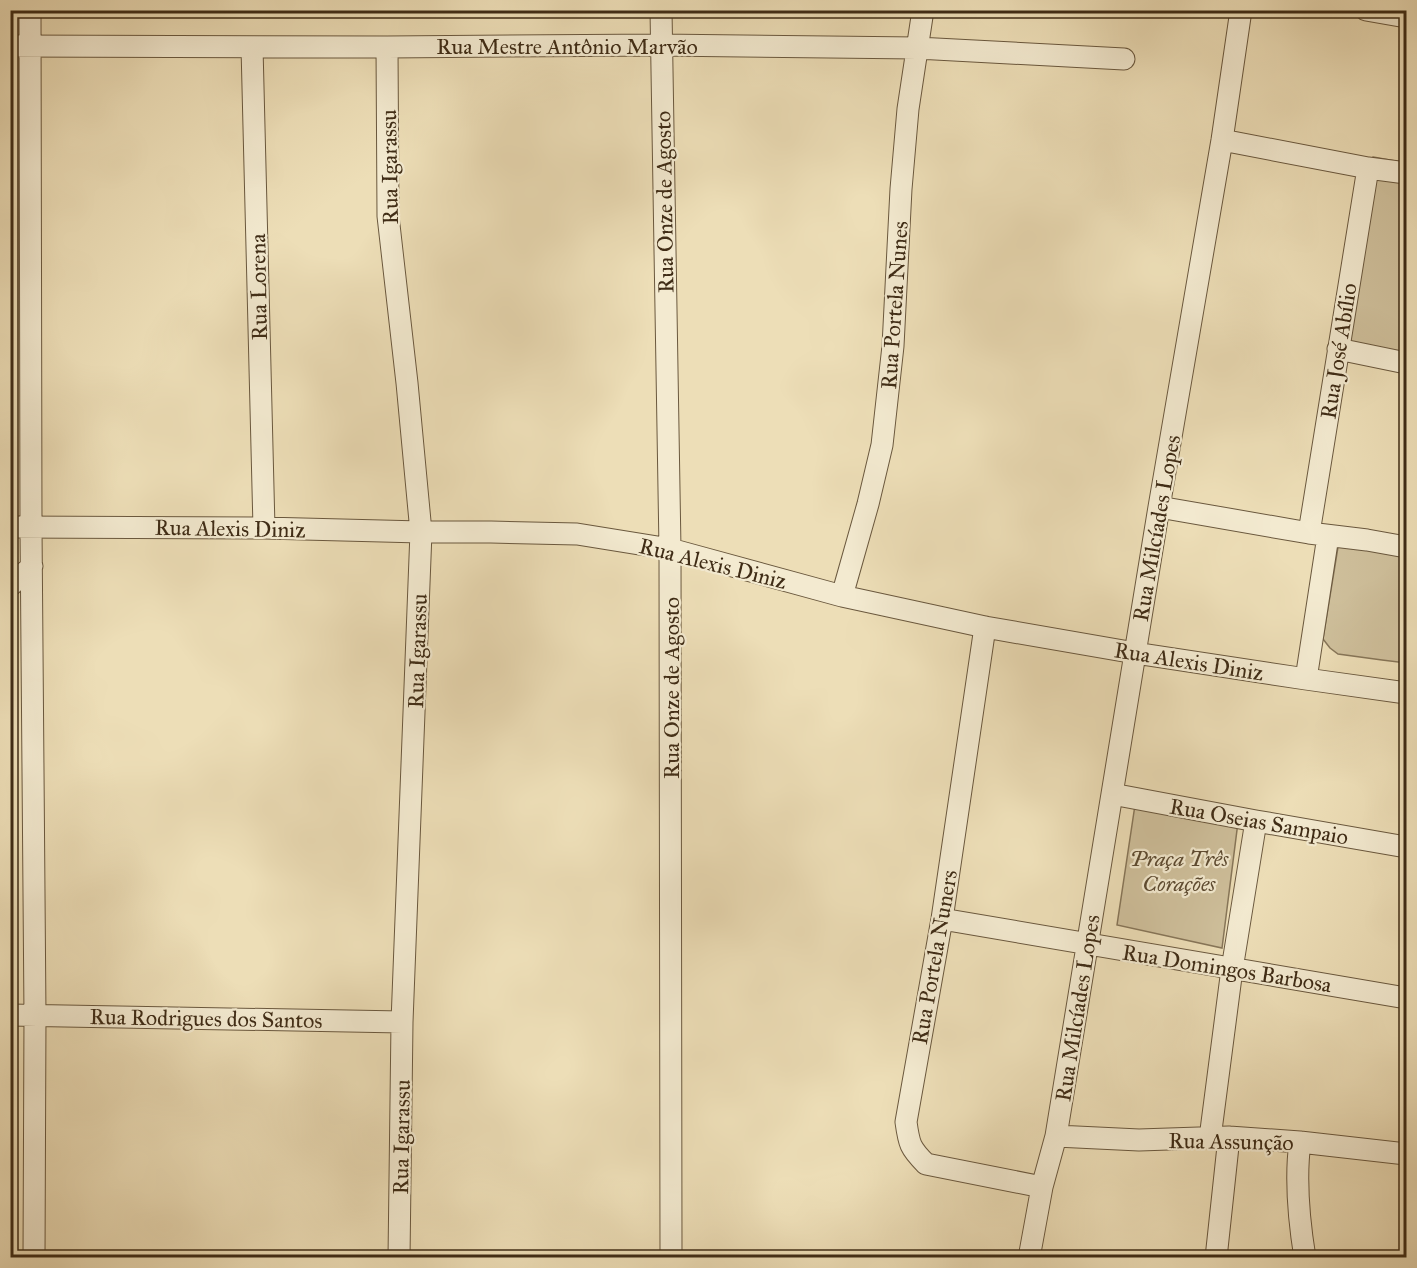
<svg xmlns="http://www.w3.org/2000/svg" width="1417" height="1268" viewBox="0 0 1417 1268" font-family="'IM FELL Great Primer',serif">
<style>
.green{fill:#cfc09c;stroke:#877659;stroke-width:1.5}
.lines{fill:none;stroke-linecap:round;stroke-linejoin:round}
.minor-casing{stroke:#6a583e;stroke-width:23}
.minor{stroke:#f3ead0;stroke-width:21}
.labels{text-anchor:middle;stroke-width:4.5;stroke-linejoin:round;paint-order:stroke}
.street-label{font-size:22px;fill:#3f2c16;stroke:#f3ead0}
.park-label{font-size:22px;font-style:italic;fill:#5c4a31;stroke:#f3ead0}
</style>
<rect width="100%" height="100%" fill="#eddeb7"/>
<filter id="stains"><feTurbulence type="fractalNoise" baseFrequency=".00333" numOctaves="4"/><feColorMatrix values="0 0 0 0 .2 0 0 0 0 .09 0 0 0 0 .02 0 0 0 .5 -.17"/></filter>
<radialGradient id="worn" r=".72"><stop offset=".6" stop-color="#630" stop-opacity="0"/><stop offset="1" stop-color="#630" stop-opacity=".3"/></radialGradient>
<!-- green -->
<path class="green" d="M 1373,157 L 1406,163 L 1406,353 L 1342,342 Z
M 1339,541 L 1406,551 L 1406,663 L 1382,660 L 1338,654 L 1330,648 L 1323,639 Z
M 1135,805 L 1238,822 L 1222,948 L 1117,925 Z"/>
<g class="lines">
<!-- minor casing -->
<g class="minor-casing">
<path id="minor" d="M 30,10 L 31,527 L 35,1015 L 34,1258
M 661,10 L 670,549 L 671,1258
M 1366,10 L 1406,17
M 10,46 L 387,47 L 660,45 L 917,48 L 1124,59
M 252,47 L 264,528
M 387,47 L 388,216 L 407,383 L 421,532 L 402,1022 L 399,1258
M 1222,140 L 1368,168 L 1406,173
M 1338,349 L 1406,363
M 1159,507 L 1309,533 L 1367,540 L 1406,547
M 10,527 L 264,528 L 421,532 L 491,532 L 577,534 L 670,549 L 842,596 L 985,627 L 1135,653 L 1306,679 L 1406,693
M 1309,533 L 1368,168
M 10,586 L 32,566
M 842,596 L 868,504 L 882,445 L 893,346 L 901,189 L 908,109 L 923,10
M 985,627 L 942,919 L 906,1122 C 909,1144 910,1148 926,1164 L 1042,1187
M 1306,679 L 1328,536
M 1112,794 L 1256,821 L 1406,847
M 942,919 L 1406,998
M 10,1015 L 402,1022
M 1056,1136 L 1139,1140 L 1229,1137 L 1300,1142 L 1406,1154
M 1210,1138 L 1232,969 L 1256,821
M 1300,1142 C 1295,1179 1299,1221 1305,1258
M 1029,1258 L 1042,1187 L 1056,1136 L 1159,507 L 1222,140 L 1241,10
M 1216,1258 L 1229,1137"/>
</g>
<!-- minor -->
<use href="#minor" class="minor"/>
</g>
<g class="labels">
<!-- street labels -->
<g class="street-label">
<text x="567" y="54">Rua Mestre Antônio Marvão</text>
<text transform="translate(389 167) rotate(-91)" y="8">Rua Igarassu</text>
<text transform="translate(664 202) rotate(-91)" y="8">Rua Onze de Agosto</text>
<text transform="translate(258 287) rotate(-91)" y="8">Rua Lorena</text>
<text transform="translate(894 305) rotate(-86)" y="8">Rua Portela Nunes</text>
<text transform="translate(1338 351) rotate(-81)" y="8">Rua José Abílio</text>
<text transform="translate(230 528) rotate(1)" y="8">Rua Alexis Diniz</text>
<text transform="translate(1156 528) rotate(-80)" y="8">Rua Milcíades Lopes</text>
<text transform="translate(713 563) rotate(14)" y="8">Rua Alexis Diniz</text>
<text transform="translate(417 651) rotate(-88)" y="8">Rua Igarassu</text>
<text transform="translate(1189 661) rotate(9)" y="8">Rua Alexis Diniz</text>
<text transform="translate(671 688) rotate(-90)" y="8">Rua Onze de Agosto</text>
<text transform="translate(1259 821) rotate(10)" y="8">Rua Oseias Sampaio</text>
<text transform="translate(934 957) rotate(-80)" y="8">Rua Portela Nuners</text>
<text transform="translate(1227 968) rotate(9)" y="8">Rua Domingos Barbosa</text>
<text transform="translate(1077 1008) rotate(-81)" y="8">Rua Milcíades Lopes</text>
<text transform="translate(206 1018) rotate(1)" y="8">Rua Rodrigues dos Santos</text>
<text transform="translate(401 1137) rotate(-89)" y="8">Rua Igarassu</text>
<text transform="translate(1231 1141) rotate(1)" y="8">Rua Assunção</text>
</g>
<!-- park labels -->
<g class="park-label">
<text x="1179" y="866">Praça Três<tspan x="1179" dy="25">Corações</tspan></text>
</g>
</g>
<!-- margin -->
<rect width="1417" height="1268" fill="none" stroke="#eddeb7" stroke-width="36"/>
<rect x="12" y="12" width="1393" height="1244" fill="none" stroke="#3f2c16" stroke-width="3"/>
<rect x="18" y="18" width="1381" height="1232" fill="none" stroke="#3f2c16" stroke-width="1.5"/>
<rect width="100%" height="100%" filter="url(#stains)"/>
<rect width="100%" height="100%" fill="url(#worn)"/>
</svg>
